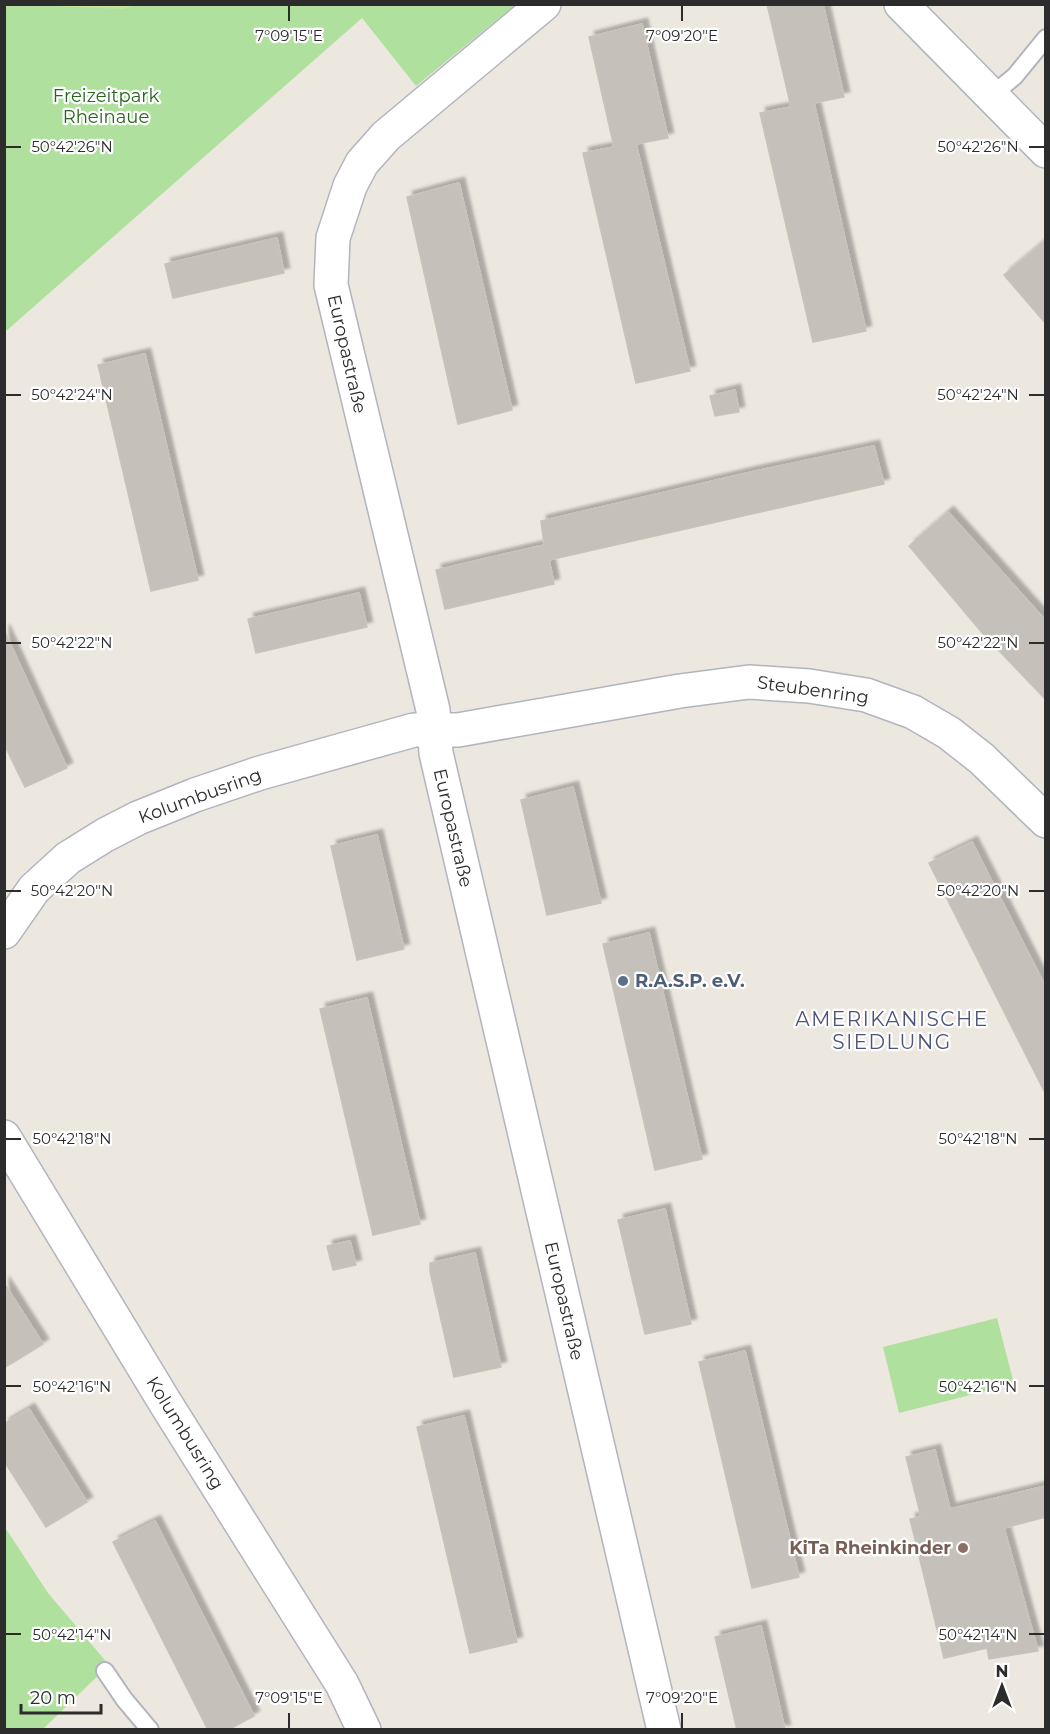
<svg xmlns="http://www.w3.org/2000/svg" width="1050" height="1734" viewBox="0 0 1050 1734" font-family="Montserrat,sans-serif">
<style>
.green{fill:#b0e09e}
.pitch{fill:#c1e69b}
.building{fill:#c5c1ba;stroke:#c8c3b8;stroke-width:1.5;filter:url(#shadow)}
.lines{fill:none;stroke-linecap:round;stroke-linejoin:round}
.service-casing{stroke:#b2b4be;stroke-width:20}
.minor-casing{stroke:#b2b4be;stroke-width:36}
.service{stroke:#fff;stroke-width:16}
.minor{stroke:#fff;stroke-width:33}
.ticks{fill:none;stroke:#2c2c2c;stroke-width:2}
.service-dot{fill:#5c6f8a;stroke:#fff;stroke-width:2}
.education-dot{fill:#8d6e63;stroke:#fff;stroke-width:2}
.labels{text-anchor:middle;stroke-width:4.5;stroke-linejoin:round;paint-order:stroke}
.park-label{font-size:18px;fill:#28651f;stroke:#fff}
.street-label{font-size:18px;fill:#2c2c2c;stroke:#fff}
.service-label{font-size:18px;font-weight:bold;fill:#4e5e75;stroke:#fff;text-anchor:start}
.education-label{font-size:18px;font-weight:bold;fill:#785e54;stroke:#fff;text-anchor:end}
.neighbourhood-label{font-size:20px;letter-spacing:1.5px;fill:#4e537a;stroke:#fff}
.ticks-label{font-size:15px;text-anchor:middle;fill:#2c2c2c;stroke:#fff;stroke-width:4.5;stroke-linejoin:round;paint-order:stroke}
</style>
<defs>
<filter id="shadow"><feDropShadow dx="5.5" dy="-5.5" stdDeviation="1.5" flood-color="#0004"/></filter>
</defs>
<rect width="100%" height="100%" fill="#ece7df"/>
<!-- green -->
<path class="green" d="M 5,5 L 515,5 L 416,86 L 362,18 L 5,332 Z
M 997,1318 L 1014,1384 L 899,1413 L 883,1347 Z
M 4,1526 L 48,1593 L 109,1665 L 43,1729 L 5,1729 Z"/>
<!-- pitch -->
<path class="pitch" d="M 5,4 L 135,4 L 135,5 L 124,9 Z"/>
<!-- building -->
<path class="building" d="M 767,4 L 823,4 L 844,97 L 814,103 L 866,331 L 813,342 L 760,113 L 791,107 Z
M 642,24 L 668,138 L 636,144 L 690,371 L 636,383 L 583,153 L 614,147 L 589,37 Z
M 459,183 L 512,410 L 458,424 L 407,197 Z
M 277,238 L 284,273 L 173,298 L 165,264 Z
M 1046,240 L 1046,324 L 1004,275 Z
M 145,354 L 198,580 L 151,591 L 98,365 Z
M 735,390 L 739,412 L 715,416 L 710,396 Z
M 874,446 L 884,484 L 549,560 L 554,584 L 445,609 L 436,570 L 544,545 L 541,521 L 751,472 Z
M 948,512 L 1046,621 L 1046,700 L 984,635 L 909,546 Z
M 359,593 L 367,627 L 256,653 L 248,619 Z
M 4,630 L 67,768 L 25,787 L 4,744 Z
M 573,787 L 601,903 L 547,915 L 521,800 Z
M 377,835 L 404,949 L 357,960 L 331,846 Z
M 972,842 L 1046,988 L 1046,1095 L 929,863 Z
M 649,933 L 702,1159 L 655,1170 L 603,944 Z
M 367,998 L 420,1224 L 373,1235 L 320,1009 Z
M 665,1209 L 691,1324 L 645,1334 L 618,1220 Z
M 350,1241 L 356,1265 L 333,1270 L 327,1246 Z
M 475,1253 L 501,1367 L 454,1377 L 430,1272 L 430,1263 Z
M 4,1283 L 43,1344 L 4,1368 Z
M 745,1351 L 799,1577 L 752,1588 L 699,1362 Z
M 29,1409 L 87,1502 L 46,1527 L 4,1461 L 4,1424 Z
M 464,1416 L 517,1642 L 470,1653 L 417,1427 Z
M 935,1450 L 950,1509 L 1046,1486 L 1046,1517 L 1004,1528 L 1038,1651 L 989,1659 L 987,1648 L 944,1658 L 910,1519 L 921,1517 L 906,1457 Z
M 155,1521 L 254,1716 L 228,1730 L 208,1730 L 113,1542 Z
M 761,1626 L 785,1730 L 737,1730 L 715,1637 Z"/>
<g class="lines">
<!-- service casing -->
<g class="service-casing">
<path id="service" d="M 991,96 L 1015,76 L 1046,38
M 105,1671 L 124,1699 L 150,1730"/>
</g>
<!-- minor casing -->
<g class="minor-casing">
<path id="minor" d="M 544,4 L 386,136 L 362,163 L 350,186 L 333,238 L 331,285 L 433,710 L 436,753 L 664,1730
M 901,4 L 1046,151
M 4,932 L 34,889 L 68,858 L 105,835 L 138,818 L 195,795 L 260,773 L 414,730 L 458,730 L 680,691 L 749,682 L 809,686 L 866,695 L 913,712 L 949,733 L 982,759 L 1046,821
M 4,1137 L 166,1404 L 342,1684 L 364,1730"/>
</g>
<!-- service -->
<use href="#service" class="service"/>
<!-- minor -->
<use href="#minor" class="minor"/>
</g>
<!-- ticks -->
<path class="ticks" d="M 289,6 L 289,21M 682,6 L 682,21M 6,147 L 21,147M 1029,147 L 1044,147M 6,395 L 21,395M 1029,395 L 1044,395M 6,643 L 21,643M 1029,643 L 1044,643M 6,891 L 21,891M 1029,891 L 1044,891M 6,1139 L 21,1139M 1029,1139 L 1044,1139M 6,1386 L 21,1386M 1029,1386 L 1044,1386M 6,1634 L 21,1634M 1029,1634 L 1044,1634M 289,1713 L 289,1728M 682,1713 L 682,1728"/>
<!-- markers -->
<circle class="service-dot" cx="623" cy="981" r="6"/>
<circle class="education-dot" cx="963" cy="1548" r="6"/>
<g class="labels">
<!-- park labels -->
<g class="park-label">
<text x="106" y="102">Freizeitpark<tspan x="106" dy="21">Rheinaue</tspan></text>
</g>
<!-- street labels -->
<g class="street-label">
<text transform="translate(347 354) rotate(77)" y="6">Europastraße</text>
<text transform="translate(813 690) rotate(8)" y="6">Steubenring</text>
<text transform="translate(200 796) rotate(-20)" y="6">Kolumbusring</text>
<text transform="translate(453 828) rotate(77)" y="6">Europastraße</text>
<text transform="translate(564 1301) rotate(77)" y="6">Europastraße</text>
<text transform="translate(185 1433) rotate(58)" y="6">Kolumbusring</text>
</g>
<!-- service labels -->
<g class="service-label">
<text x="635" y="987">R.A.S.P. e.V.</text>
</g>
<!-- education labels -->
<g class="education-label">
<text x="951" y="1554">KiTa Rheinkinder</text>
</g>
<!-- neighbourhood labels -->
<g class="neighbourhood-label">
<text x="892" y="1026">AMERIKANISCHE<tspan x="892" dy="23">SIEDLUNG</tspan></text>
</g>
</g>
<g class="ticks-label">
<text x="289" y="41">7°09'15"E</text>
<text x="682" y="41">7°09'20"E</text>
<text x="72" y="152">50°42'26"N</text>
<text x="978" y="152">50°42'26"N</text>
<text x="72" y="400">50°42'24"N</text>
<text x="978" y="400">50°42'24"N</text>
<text x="72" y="648">50°42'22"N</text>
<text x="978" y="648">50°42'22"N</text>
<text x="72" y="896">50°42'20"N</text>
<text x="978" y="896">50°42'20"N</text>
<text x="72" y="1144">50°42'18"N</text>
<text x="978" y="1144">50°42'18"N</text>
<text x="72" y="1392">50°42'16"N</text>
<text x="978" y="1392">50°42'16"N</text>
<text x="72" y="1640">50°42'14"N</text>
<text x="978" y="1640">50°42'14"N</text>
<text x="289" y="1703">7°09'15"E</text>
<text x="682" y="1703">7°09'20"E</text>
</g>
<!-- border -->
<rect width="1050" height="1734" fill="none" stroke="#2c2c2c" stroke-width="12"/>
<!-- north arrow -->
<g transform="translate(1002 1686)" stroke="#ffffff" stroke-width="4.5" paint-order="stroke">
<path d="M0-4.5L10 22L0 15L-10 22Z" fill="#2c2c2c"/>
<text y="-9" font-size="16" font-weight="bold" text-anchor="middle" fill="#2c2c2c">N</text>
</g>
<!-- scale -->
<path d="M21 1704v9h80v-9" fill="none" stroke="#2c2c2c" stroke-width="3"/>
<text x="30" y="1704" font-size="18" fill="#2c2c2c" stroke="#ffffff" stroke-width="4.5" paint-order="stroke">20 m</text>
</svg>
